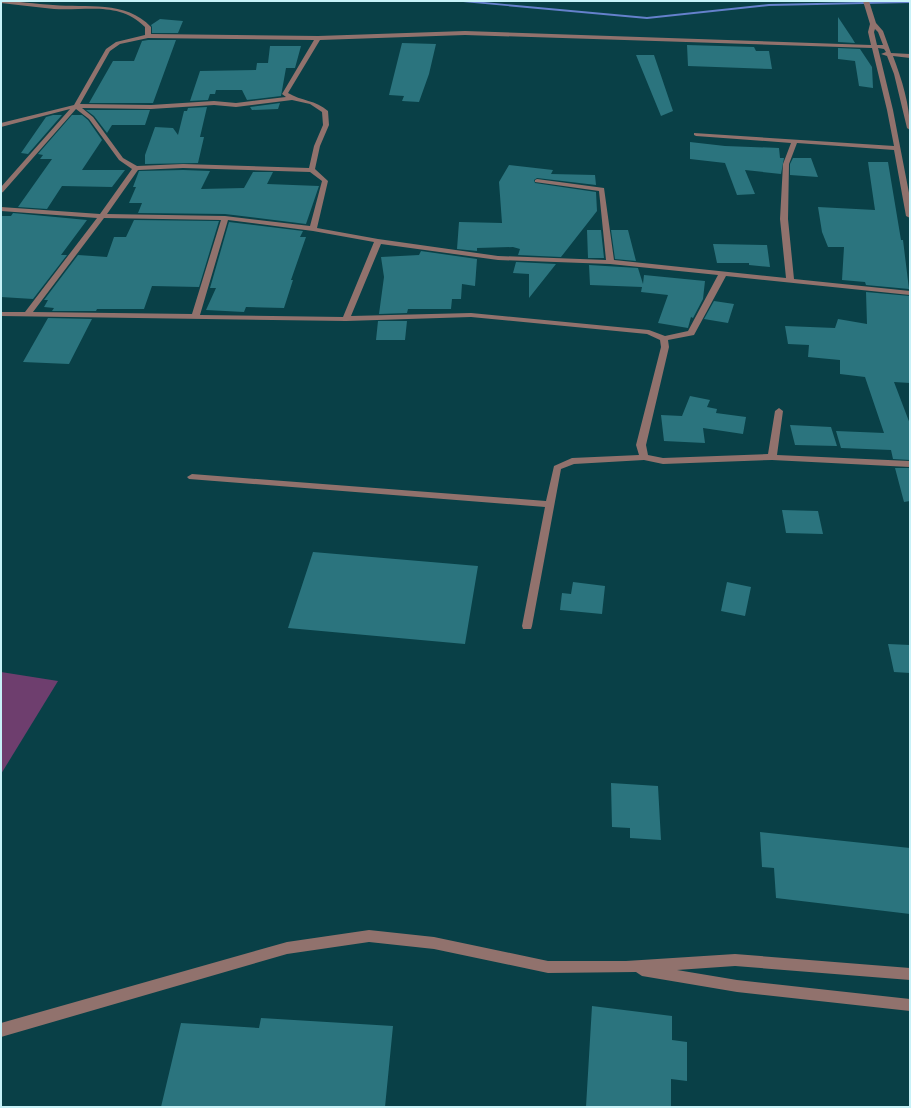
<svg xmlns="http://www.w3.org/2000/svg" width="911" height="1108" viewBox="0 0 911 1108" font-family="Mulish,sans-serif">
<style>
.green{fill:#6e3e6e}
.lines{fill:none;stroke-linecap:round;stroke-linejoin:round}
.stream{fill:#6581cc;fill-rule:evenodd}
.building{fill:#2b747e}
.minor{fill:#91726d;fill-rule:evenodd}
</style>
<rect width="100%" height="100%" fill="#094047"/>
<!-- green -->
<path class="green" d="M 1,672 L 58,681 L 1,774 Z"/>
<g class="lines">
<!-- stream -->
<path class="stream" d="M 461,1 L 473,1 L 647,17 L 769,4 L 910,1 L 910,3 L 769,6 L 647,19 L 463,2 Z"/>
</g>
<!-- building -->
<path class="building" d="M 838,17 L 852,38 L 855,43 L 838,42 Z
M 160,19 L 183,21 L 178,33 L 152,33 L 152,27 L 151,25 Z
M 148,40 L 176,40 L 153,103 L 89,103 L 113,61 L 134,61 L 142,41 Z
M 402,43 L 436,44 L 429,74 L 419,102 L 402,101 L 404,96 L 389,95 Z
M 687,45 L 754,47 L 756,51 L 769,51 L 772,69 L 688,66 Z
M 270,46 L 301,46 L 295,68 L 286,68 L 281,96 L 247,100 L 242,90 L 216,90 L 215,94 L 210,94 L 208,100 L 190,101 L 200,71 L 256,70 L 257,63 L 268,63 Z
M 838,48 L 860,49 L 872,67 L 873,88 L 859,86 L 855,61 L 838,59 Z
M 636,55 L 654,55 L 673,111 L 661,116 Z
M 280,103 L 278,109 L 252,110 L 250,107 Z
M 207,107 L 200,137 L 204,137 L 198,163 L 145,164 L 145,155 L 155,127 L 173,128 L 178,135 L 184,111 L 187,111 L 188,108 Z
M 86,110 L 150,110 L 145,125 L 112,125 L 107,133 L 94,116 Z
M 53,115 L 62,115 L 28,154 L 21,153 L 46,117 Z
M 72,115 L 82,115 L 88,120 L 102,140 L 82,170 L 125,170 L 112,187 L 62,186 L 47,209 L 18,207 L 52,159 L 40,159 L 43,155 L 38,154 Z
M 690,142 L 725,146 L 779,148 L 780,158 L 784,158 L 781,174 L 745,170 L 755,194 L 737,195 L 725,163 L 690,159 Z
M 793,158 L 811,158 L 818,177 L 790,175 L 790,164 Z
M 868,162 L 888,162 L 901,240 L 903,240 L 909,289 L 866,285 L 865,282 L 842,280 L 844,247 L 828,247 L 822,232 L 818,207 L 875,210 Z
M 509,165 L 553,170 L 551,174 L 595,175 L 596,185 L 537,178 L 534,180 L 535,183 L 596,192 L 597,211 L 561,257 L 518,255 L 520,249 L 513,247 L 477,248 L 477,251 L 457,249 L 459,222 L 502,223 L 499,182 Z
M 183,170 L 210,171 L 201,189 L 244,188 L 253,172 L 273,172 L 267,184 L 319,186 L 306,224 L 225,214 L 138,213 L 142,203 L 129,203 L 136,187 L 133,187 L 139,171 Z
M 13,213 L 87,220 L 61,255 L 67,255 L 33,299 L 1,297 L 1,216 L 11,216 Z
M 134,220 L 219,221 L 199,287 L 152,286 L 144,309 L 97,309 L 96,311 L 52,311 L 54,308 L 44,307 L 48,300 L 44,300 L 78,255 L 107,257 L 114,237 L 126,237 Z
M 229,222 L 303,231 L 300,237 L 306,237 L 291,280 L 293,280 L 284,308 L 246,307 L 244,312 L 206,310 L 216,288 L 210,288 Z
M 587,230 L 601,230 L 604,258 L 588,258 Z
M 611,230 L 628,230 L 636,261 L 615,259 Z
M 713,244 L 767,245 L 770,267 L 749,265 L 749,263 L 717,263 Z
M 421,251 L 477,259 L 475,286 L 462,284 L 461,299 L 452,299 L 451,309 L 408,309 L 407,313 L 379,314 L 384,277 L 381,257 L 419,255 Z
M 516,262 L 556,264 L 529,298 L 529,274 L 513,273 Z
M 589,265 L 638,268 L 643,284 L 644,275 L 705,281 L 703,299 L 693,318 L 691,317 L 688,328 L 658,323 L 668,295 L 641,292 L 642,287 L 590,285 Z
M 866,292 L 910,296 L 910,383 L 894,382 L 910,424 L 910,460 L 893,459 L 891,450 L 841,448 L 836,431 L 884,433 L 865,377 L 840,374 L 840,360 L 808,357 L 809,345 L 788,344 L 785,326 L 835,328 L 838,319 L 867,324 Z
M 714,301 L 734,304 L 728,323 L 704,319 Z
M 48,318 L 92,319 L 69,364 L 23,362 Z
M 378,321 L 407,321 L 405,340 L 376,340 Z
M 690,396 L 710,400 L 707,407 L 717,409 L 716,413 L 746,417 L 743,434 L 703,428 L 705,443 L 664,441 L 661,415 L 682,416 Z
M 790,425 L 831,427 L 837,446 L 795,445 Z
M 895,468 L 910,468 L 910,501 L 904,502 Z
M 782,510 L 818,511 L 823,534 L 786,533 Z
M 313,552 L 478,566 L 465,644 L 288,628 Z
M 573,582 L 605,586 L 602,614 L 560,610 L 562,593 L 571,594 Z
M 727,582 L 751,587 L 745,616 L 721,611 Z
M 888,644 L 910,645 L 910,673 L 894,672 Z
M 611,783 L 658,786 L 661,840 L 630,838 L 630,828 L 612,827 Z
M 760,832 L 910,848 L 910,914 L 776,898 L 774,868 L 762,867 Z
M 592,1006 L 672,1016 L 672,1040 L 687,1042 L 687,1081 L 671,1079 L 671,1107 L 586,1107 Z
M 261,1018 L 393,1026 L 385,1107 L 161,1107 L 181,1023 L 259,1028 Z"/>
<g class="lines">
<!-- minor -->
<path class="minor" d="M 1,1 C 18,1 35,4 53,5 C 86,8 126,0 151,27 L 151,34 L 318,36 L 465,31 L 871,45 L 868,32 L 870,24 L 863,1 L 869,1 L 876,23 L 883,31 L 891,53 L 910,54 L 910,58 L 893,56 C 902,80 910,105 910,130 L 907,128 L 894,74 L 887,56 L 881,54 L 886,52 L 884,49 L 878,48 L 893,110 L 910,198 L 910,218 L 906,216 L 894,150 L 797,143 L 789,164 L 788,219 L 794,279 L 910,291 L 910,295 L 726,276 L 694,335 L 668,340 L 669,347 L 646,445 L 648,455 L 663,458 L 768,454 L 775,411 L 779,408 L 783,411 L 777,455 L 910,461 L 910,467 L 772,460 L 663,464 L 644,460 L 574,464 L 561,469 L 532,626 L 531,629 L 523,629 L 522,626 L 545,507 L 189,479 L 187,477 L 192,474 L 546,501 L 554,466 L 572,458 L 639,455 L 636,445 L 661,347 L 660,340 L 647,334 L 471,317 L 346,321 L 1,316 L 1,312 L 25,312 L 97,218 L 1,211 L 1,207 L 100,214 L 132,169 L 119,160 L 89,119 L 76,109 L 3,192 L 1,193 L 1,187 L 70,109 L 1,127 L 1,123 L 74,105 L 106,49 L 116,42 L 145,35 L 145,27 C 119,1 87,11 54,9 C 36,7 18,5 1,3 ZM 875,29 L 878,32 L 883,45 L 877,45 L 874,32 ZM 465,35 L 872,48 L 887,110 L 894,146 L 694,133 L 694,135 L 696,136 L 791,143 L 783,164 L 780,219 L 786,278 L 614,260 L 604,188 L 537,179 L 535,180 L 535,182 L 599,191 L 606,260 L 498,256 L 378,239 L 317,228 L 328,181 L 315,169 L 320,146 L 329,125 L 328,111 C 316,100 301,101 288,93 L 320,40 ZM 148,38 L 314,40 L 282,94 L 286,97 L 236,103 L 214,101 L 151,105 L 80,104 L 110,51 L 120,44 ZM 292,100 L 310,104 L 322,112 L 323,125 L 314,146 L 309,168 L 183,164 L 137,166 L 123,158 L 93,117 L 82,108 L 151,109 L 214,105 L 236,107 ZM 183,168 L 310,172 L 322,181 L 310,226 L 225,216 L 107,214 L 138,170 ZM 104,218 L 221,220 L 192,314 L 33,312 ZM 228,220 L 313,231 L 374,242 L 343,317 L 200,315 ZM 381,244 L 498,260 L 610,264 L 718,275 L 688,331 L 665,336 L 649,330 L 471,313 L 351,316 Z
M 369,930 L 434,937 L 548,961 L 626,961 L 735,954 L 910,968 L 910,980 L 735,966 L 677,970 L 737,980 L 910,999 L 910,1011 L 737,992 L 642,976 L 636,972 L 548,973 L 434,949 L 369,942 L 287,954 L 1,1037 L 1,1023 L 287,942 Z"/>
</g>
<!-- border -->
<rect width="911" height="1108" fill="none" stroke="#c7f2f8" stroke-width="4"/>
</svg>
